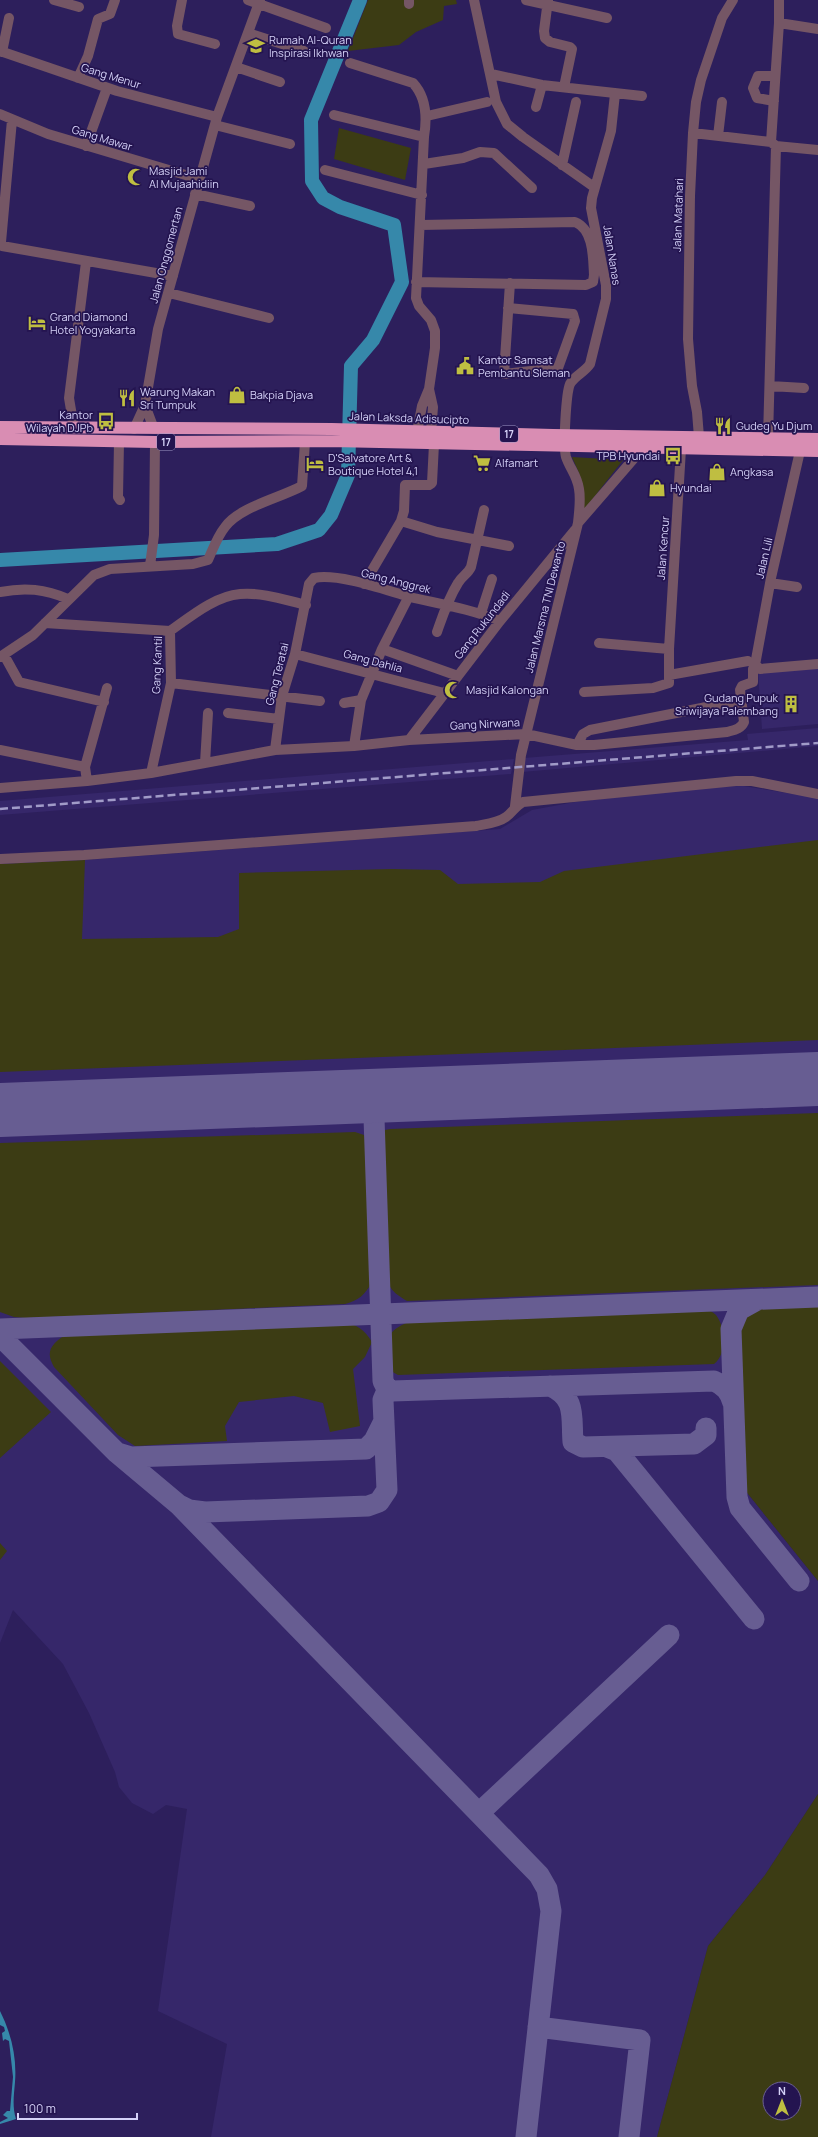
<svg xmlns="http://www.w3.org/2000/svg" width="818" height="2137" viewBox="0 0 818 2137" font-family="Manrope,sans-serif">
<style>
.built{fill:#36276a}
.green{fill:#3c3c14;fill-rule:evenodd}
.water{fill:#3688aa}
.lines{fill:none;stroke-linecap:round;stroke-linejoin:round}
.river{stroke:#3688aa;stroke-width:14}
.taxiway{stroke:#675d92;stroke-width:21}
.runway{stroke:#675d92;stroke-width:54}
.minor{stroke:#755665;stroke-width:10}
.highway{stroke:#d98db3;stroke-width:12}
.rail{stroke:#a19bc8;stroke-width:2.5;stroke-dasharray:8 4;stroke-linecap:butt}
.labels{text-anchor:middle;stroke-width:3.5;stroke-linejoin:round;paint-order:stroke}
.shield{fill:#241450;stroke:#a099c6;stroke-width:1}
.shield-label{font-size:10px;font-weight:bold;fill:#d5d2f8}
.poi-label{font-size:11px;fill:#d5d2f8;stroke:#241450;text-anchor:start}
.street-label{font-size:11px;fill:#d5d2f8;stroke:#241450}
</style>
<rect width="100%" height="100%" fill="#2d1f5c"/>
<!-- built -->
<path class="built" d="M 818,667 L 818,724 L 762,729 L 758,671 Z
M 818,728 L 818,746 L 522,772 L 524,758 L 748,740 L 747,734 Z
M 514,759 L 511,774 L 0,815 L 0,801 Z
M 743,786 L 818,798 L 818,1415 L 744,1429 L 744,1489 L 818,1581 L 818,1794 L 765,1875 L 708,1946 L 657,2137 L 211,2137 L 227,2044 L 158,2011 L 187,1809 L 166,1805 L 153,1814 L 132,1803 L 119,1787 L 115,1772 L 89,1713 L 63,1664 L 13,1610 L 0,1643 L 0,864 L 85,860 L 500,829 L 532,810 L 575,802 L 700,787 Z"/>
<!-- green -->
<path class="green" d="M 368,0 L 456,0 L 457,4 L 444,6 L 443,20 L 416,32 L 399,45 L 348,51 Z
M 339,128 L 411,148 L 405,180 L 334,159 Z
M 572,457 L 623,460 L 584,510 L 579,473 Z
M 818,840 L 818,1040 L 0,1072 L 0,864 L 85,860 L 82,939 L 218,937 L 239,929 L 239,873 L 392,869 L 440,870 L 458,884 L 540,882 L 564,871 Z
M 818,1113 L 818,1285 L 407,1301 C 393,1292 389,1290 386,1273 L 382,1136 L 385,1130 L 390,1129 Z
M 355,1132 L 364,1135 L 368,1144 L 372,1282 C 365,1295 359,1300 345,1304 L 26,1318 L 14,1317 L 0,1312 L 0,1143 Z
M 818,1304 L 818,1581 L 744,1489 L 744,1429 L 739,1324 C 742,1318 745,1313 751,1310 C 765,1302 801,1305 818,1304 Z
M 705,1309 C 709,1310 713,1312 716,1315 C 726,1328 727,1354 714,1364 L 398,1375 L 389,1370 C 388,1362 385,1352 386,1344 C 388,1329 407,1322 418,1319 Z
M 344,1322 C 357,1325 364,1329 372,1342 L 365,1357 L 353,1369 L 360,1426 L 330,1432 L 323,1403 L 294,1396 L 239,1402 L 225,1426 L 227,1441 L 135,1446 L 118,1435 L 54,1367 C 44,1350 53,1343 68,1333 Z
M 0,1361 L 51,1412 L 0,1458 Z
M 0,1543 L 7,1551 L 0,1560 Z
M 818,1794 L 818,2137 L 657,2137 L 708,1946 L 765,1875 ZM 770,2089 L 794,2089 L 794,2113 L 770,2113 Z"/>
<!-- water -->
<path class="water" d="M 0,2011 C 11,2033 17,2057 15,2082 C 14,2095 12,2106 16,2119 L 0,2124 L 0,2122 L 8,2118 L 3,2115 L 7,2111 L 10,2111 L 13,2077 L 9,2041 L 5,2039 L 3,2041 L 2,2033 L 5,2031 L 4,2027 L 0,2025 Z"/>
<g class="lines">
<!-- river -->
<path class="river" d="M 0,560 L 277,544 L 319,530 L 331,515 L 348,475 L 351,366 L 373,340 L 402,282 L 394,225 L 340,207 L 323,198 L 312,181 L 311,120 L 360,0"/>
<!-- taxiway -->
<path class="taxiway" d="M 390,1096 L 378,1107 L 374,1118 L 383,1381 L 386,1387 L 392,1391
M 353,1097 L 370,1108 L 374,1118
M 757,1300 L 739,1310 L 731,1329 L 737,1497 L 740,1508 L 799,1581
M 0,1329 L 818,1297
M 0,1336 L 117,1453 L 179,1505 L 539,1875 L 547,1889 L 551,1911 L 526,2137
M 550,1386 C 577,1398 571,1417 573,1442 L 583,1447 L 694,1444 L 706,1435 L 706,1428
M 607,1447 L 617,1451 L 754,1619
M 118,1453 L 131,1457 L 366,1449 L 374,1441 L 384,1421
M 179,1505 L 189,1510 L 205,1512 L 368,1506 L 379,1502 L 387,1490 L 383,1400 L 386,1393 L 392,1391 L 714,1381 C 725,1386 730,1392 733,1403
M 479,1813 L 669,1635
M 538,2027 L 640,2040 L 629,2137"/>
<!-- runway -->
<path class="runway" d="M 0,1110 L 818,1079"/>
<!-- minor -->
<path class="minor" d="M 54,0 L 79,7
M 182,0 L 177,26 L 178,34 L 215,44
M 248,0 L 326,28
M 474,0 L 496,102 L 507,124 L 523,137 L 594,187
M 526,0 L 607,18
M 548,0 L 544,31 L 545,38 L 550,42 L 570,47 L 572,49 L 564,87
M 409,4 L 409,0
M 779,23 L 818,29
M 248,33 L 304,51
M 0,51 L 117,91 L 217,117
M 2,52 L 9,18
M 350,63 L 413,83 C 427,98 427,119 424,137 L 416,298 L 419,306 L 431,320 L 435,331 L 435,348 L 429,389 L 433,407 L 431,432
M 236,67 L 280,82
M 491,74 L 542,85 L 642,96
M 78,78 L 88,56 L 98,19 L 110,14 L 115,0
M 774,101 L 757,98 L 753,88 L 758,76 L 775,76
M 536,107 L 542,85
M 0,114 L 48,134 L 199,179
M 334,115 L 424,137
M 427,116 L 487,102
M 12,120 L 1,242 L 2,246 L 173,276
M 215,125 L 290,144
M 693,133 L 771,142 L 776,146 L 818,150
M 718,136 L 722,102
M 771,142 L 779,23 L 779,0
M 86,146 L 107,88
M 424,164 L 463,158 L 480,152 L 494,153 L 532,188
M 562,165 L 576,102
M 325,170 L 422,195
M 195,194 L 250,206
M 416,282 L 586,285 L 593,282 L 594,275 C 593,258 594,230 575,222 L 421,225
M 169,293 L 269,318
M 508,308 L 573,314 L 575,321 L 558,368 L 504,374 L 510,283
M 770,386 L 804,388
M 145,405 L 154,429
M 74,428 L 69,398 L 86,262
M 134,429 L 145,405 L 158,329 L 217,117 L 260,0
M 417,432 L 422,406 L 429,389
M 699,437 L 697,412 L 692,386 L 688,339 L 690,196 L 693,133 L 696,102 L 701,80 L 722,18 L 733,0
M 768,438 L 776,146
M 119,442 L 118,497 L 120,500
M 800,451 L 771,578 L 755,665 L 760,669 L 818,664
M 401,521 L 437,532 L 509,546
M 578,523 C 579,512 581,500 579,489 C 577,475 570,469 566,457 C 563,447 566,393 570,384 C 575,375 584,373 590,364 L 606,299 L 606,285 L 591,208 L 592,198 L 611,131 L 615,94
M 150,566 L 154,535 L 155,442
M 770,583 L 797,587
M 364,584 L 401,521 L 404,511 L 405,485 L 429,485 L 432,483 L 434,444
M 0,592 C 25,587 45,589 68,599
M 481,613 L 492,579
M 45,623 L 170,631
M 170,631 C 190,617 215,596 240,594 C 262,592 285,600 306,605
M 437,632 C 443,615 448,599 458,583 C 462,576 468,574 471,567 L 484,510
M 599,643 L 669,649
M 382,649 L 458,676
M 295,654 L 444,693
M 4,655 L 19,682 L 104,702
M 0,657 L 33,635 L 94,575 L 110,569 L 193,564 L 208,560 C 213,549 217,537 225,527 C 239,507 280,498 302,486 L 305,442
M 669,675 L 748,661
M 171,683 L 320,701
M 584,692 L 653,688 L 669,683 L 669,649 L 681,449
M 344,703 L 361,700
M 228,713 L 279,719
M 409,740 L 500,621 L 575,530
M 577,745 L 583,734 L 590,730 L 742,700
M 354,746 L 361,700 L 382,649 L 409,596
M 0,750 L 85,767
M 275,750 L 282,696 L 295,654 L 309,584 L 314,578 C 339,573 385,590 410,597 C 440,604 471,609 500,621
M 205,763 L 208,713
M 151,773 L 171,683 L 170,631
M 87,781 L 85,767 L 107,688
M 0,788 L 87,781 L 151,773 L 275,750 L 354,746 L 409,740 L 526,734 L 577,745 L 594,745 L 727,732 C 734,730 741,729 744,722 L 740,690 L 742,686 L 753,682 L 753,669 L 755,665
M 515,806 L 521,755 L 578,523 L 643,448 L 643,441
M 0,859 L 84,855 L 476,826 C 486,824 498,823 506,817 C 513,812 515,806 523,802 L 736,781 L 752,781 L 818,794"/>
<!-- highway -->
<path class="highway" d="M 0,427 L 332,429 L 553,435 L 818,439
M 0,439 L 155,442 L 333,441 L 818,451"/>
<!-- rail -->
<path class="rail" d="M 0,809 L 818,743"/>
</g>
<!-- icons -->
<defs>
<g id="school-bare" transform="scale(1.38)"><path d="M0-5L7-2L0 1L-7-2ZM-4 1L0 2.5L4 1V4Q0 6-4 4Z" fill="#bfbe41" stroke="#241450" stroke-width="2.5" paint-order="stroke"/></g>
<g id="mosque-bare" transform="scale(1.38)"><path d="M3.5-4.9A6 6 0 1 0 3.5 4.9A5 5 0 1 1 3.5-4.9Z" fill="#bfbe41" stroke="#241450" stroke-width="2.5" paint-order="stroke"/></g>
<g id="hotel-bare" transform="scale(1.38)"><path d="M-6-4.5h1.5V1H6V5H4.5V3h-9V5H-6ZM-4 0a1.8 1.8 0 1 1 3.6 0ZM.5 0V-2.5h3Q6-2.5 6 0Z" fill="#bfbe41" stroke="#241450" stroke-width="2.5" paint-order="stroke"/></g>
<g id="civic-bare" transform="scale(1.38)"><path d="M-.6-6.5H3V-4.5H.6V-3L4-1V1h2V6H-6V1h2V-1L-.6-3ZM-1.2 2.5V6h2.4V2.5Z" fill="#bfbe41" stroke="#241450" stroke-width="2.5" paint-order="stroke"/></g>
<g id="shop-bare" transform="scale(1.38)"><path d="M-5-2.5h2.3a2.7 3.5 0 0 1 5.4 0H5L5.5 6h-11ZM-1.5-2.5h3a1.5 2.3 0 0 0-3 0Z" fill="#bfbe41" stroke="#241450" stroke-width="2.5" paint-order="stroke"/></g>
<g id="restaurant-bare" transform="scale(1.38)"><path d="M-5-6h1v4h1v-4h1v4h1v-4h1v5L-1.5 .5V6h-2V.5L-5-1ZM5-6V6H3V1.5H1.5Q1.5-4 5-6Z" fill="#bfbe41" stroke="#241450" stroke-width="2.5" paint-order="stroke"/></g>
<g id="bus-bare" transform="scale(1.38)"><path d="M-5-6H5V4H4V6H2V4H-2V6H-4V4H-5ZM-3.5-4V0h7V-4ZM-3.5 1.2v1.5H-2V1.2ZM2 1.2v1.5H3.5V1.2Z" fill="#bfbe41" stroke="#241450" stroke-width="2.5" paint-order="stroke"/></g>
<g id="supermarket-bare" transform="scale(1.38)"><path d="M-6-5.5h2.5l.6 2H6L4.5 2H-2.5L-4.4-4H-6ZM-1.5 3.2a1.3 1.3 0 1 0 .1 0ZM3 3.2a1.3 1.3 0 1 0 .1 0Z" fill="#bfbe41" stroke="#241450" stroke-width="2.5" paint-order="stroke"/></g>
<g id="building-bare" transform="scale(1.38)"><path d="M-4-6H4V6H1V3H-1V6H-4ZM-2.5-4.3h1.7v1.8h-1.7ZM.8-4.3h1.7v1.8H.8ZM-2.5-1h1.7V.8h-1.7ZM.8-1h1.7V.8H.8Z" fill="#bfbe41" stroke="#241450" stroke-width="2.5" paint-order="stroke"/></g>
</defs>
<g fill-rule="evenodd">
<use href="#school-bare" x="256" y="46"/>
<use href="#mosque-bare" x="136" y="177"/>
<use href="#hotel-bare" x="37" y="323"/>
<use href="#civic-bare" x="465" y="366"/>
<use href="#shop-bare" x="237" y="395"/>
<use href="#restaurant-bare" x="127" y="398"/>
<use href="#bus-bare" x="106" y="421"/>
<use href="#restaurant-bare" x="723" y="426"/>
<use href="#bus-bare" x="673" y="456"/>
<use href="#supermarket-bare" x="482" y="463"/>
<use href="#hotel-bare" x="315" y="464"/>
<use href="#shop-bare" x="717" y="472"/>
<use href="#shop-bare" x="657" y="488"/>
<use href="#mosque-bare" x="453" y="690"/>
<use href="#building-bare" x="791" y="704"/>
</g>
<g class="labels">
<!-- shield labels -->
<g class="shield">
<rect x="500" y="426" width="18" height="16" rx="3"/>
<rect x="157" y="434" width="18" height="16" rx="3"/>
</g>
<g class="shield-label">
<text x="509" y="438">17</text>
<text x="166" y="446">17</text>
</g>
<!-- poi labels -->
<g class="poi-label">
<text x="269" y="44">Rumah Al-Quran<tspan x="269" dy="13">Inspirasi Ikhwan</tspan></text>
<text x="149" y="175">Masjid Jami<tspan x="149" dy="13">Al Mujaahidiin</tspan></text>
<text x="50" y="321">Grand Diamond<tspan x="50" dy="13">Hotel Yogyakarta</tspan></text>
<text x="478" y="364">Kantor Samsat<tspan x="478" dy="13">Pembantu Sleman</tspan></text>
<text x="140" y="396">Warung Makan<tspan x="140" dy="13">Sri Tumpuk</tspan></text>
<text x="250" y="399">Bakpia Djava</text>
<text x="93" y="419" text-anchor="end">Kantor<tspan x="93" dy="13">Wilayah DJPb</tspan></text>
<text x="736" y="430">Gudeg Yu Djum</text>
<text x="660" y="460" text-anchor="end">TPB Hyundai</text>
<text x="328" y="462">D'Salvatore Art &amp;<tspan x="328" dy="13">Boutique Hotel 4,1</tspan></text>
<text x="495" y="467">Alfamart</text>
<text x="730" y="476">Angkasa</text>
<text x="670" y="492">Hyundai</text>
<text x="466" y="694">Masjid Kalongan</text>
<text x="778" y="702" text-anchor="end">Gudang Pupuk<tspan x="778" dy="13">Sriwijaya Palembang</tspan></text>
</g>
<!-- street labels -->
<g class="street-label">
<text transform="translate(111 76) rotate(17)" y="4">Gang Menur</text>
<text transform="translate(102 138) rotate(17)" y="4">Gang Mawar</text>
<text transform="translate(678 215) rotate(-88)" y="4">Jalan Matahari</text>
<text transform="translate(166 255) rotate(-75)" y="4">Jalan Onggomertan</text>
<text transform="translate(612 255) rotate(81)" y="4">Jalan Nanas</text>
<text transform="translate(409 418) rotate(2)" y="4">Jalan Laksda Adisucipto</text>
<text transform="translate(663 548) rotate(-86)" y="4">Jalan Kencur</text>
<text transform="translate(764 558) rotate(-77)" y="4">Jalan Lili</text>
<text transform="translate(396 581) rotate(14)" y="4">Gang Anggrek</text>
<text transform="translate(545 607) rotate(-76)" y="4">Jalan Marsma TNI Dewanto</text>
<text transform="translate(482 625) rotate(-52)" y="4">Gang Rukundadi</text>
<text transform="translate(373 661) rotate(15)" y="4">Gang Dahlia</text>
<text transform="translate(157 665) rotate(-88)" y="4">Gang Kantil</text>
<text transform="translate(277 674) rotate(-76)" y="4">Gang Teratai</text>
<text transform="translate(485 724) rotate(-3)" y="4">Gang Nirwana</text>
</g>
</g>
<!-- north arrow -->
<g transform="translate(782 2101)"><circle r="19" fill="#241450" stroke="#6b6093"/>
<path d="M0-3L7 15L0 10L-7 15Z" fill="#bfbe41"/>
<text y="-6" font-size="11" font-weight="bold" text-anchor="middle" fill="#d5d2f8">N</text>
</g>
<!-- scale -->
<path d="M18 2113v6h119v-6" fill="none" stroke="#d5d2f8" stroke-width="2"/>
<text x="24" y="2113" font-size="12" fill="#d5d2f8" stroke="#241450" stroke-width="3" paint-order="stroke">100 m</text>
</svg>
